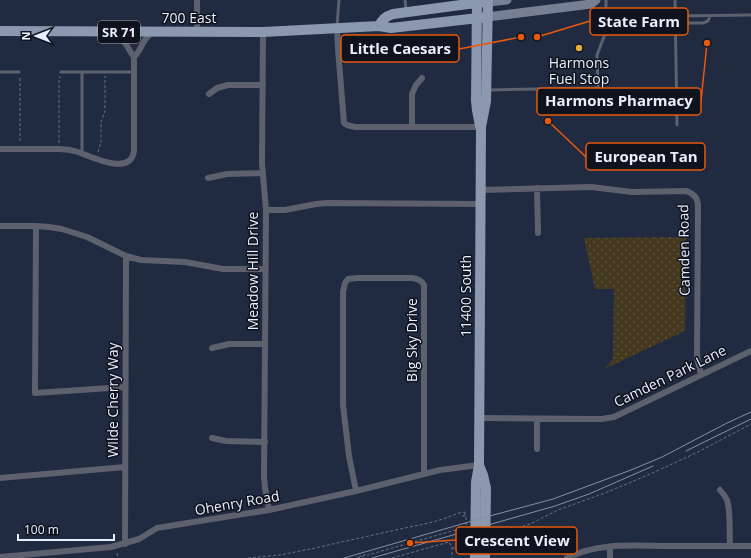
<svg xmlns="http://www.w3.org/2000/svg" width="751" height="558" viewBox="0 0 751 558" font-family="'Open Sans',sans-serif">
<style>
.park{fill:url(#park-dots)}
.lines{fill:none;stroke-linecap:round;stroke-linejoin:round}
.path{stroke:#677085;stroke-width:1;stroke-dasharray:3 2;stroke-linecap:butt}
.lane{stroke:#5c616d;stroke-width:3}
.street{stroke:#5c616d;stroke-width:6}
.secondary{stroke:#777f93;stroke-width:9}
.primary{stroke:#8c97b0;stroke-width:10}
.tram{stroke:#878fa3;stroke-width:1}
.poi-dot{fill:#e3ae35;stroke:#0e131d;stroke-width:1.5}
.labels{text-anchor:middle;stroke-width:3;stroke-linejoin:round;paint-order:stroke}
.shield{fill:#0e131d;stroke:#a6acba;stroke-width:1}
.shield-label{font-size:13px;font-weight:bold;fill:#e7eefe}
.street-label{font-size:14px;fill:#e7eefe;stroke:#0e131d}
.poi-label{font-size:14px;fill:#e7eefe;stroke:#0e131d}
.leader{fill:none;stroke:#e8590c;stroke-width:1.5}
.callout-dot{fill:#e8590c;stroke:#0e131d;stroke-width:1.5}
.callout{fill:#0e131d;stroke:#e8590c;stroke-width:1.5}
.callout-label{font-size:15px;text-anchor:middle;font-weight:bold;fill:#e7eefe}
</style>
<defs>
<pattern id="park-dots" width="8" height="8" patternUnits="userSpaceOnUse"><rect width="8" height="8" fill="#44381f"/><path d="M2 2h.1M6 6h.1" fill="none" stroke="#5f5541" stroke-width="1.8" stroke-linecap="round"/></pattern>
</defs>
<rect width="100%" height="100%" fill="#202a41"/>
<!-- park -->
<path class="park" d="M 686,237 L 685,331 L 604,369 L 610,363 L 613,358 L 614,289 L 595,289 L 584,238 Z"/>
<g class="lines">
<!-- path -->
<path class="path" d="M 20,78 L 20,143
M 59,143 L 59,80 L 60,76
M 98,152 L 101,142 L 101,122 L 105,111 L 105,76
M 465,512 L 465,515 L 463,515 L 463,516 L 466,516 L 466,537 L 467,537
M 455,531 L 460,530 L 459,529
M 494,536 L 500,533 L 530,524 L 558,510 L 605,493 L 648,475 L 696,453 L 751,424
M 452,548 L 466,547
M 117,553 L 118,558
M 359,557 L 365,554
M 248,558 L 280,555 L 315,548 L 400,529 L 429,523 L 443,519 L 459,513 L 465,512
M 357,558 L 466,527
M 392,558 L 449,542 L 452,548 L 452,558"/>
<!-- lane -->
<path class="lane" d="M 405,0 L 406,10
M 675,0 L 677,125
M 675,16 L 751,15
M 675,23 L 703,23 L 708,21 L 710,16
M 337,26 L 339,0
M 0,72 L 19,72
M 61,72 L 134,72
M 487,90 L 598,88 L 597,55 L 605,34 L 606,27 L 606,0
M 82,154 L 82,72"/>
<!-- street -->
<path class="street" d="M 197,0 L 197,32
M 337,28 L 338,49 L 344,123 L 347,125 L 355,127 L 481,127
M 263,32 L 262,163 L 266,210 L 264,477 L 265,488 L 269,510
M 134,57 C 142,50 143,37 153,32
M 209,94 L 217,88 L 228,85 L 263,85
M 412,127 L 412,94 L 416,85 L 422,78
M 0,149 L 59,149 C 66,149 72,150 78,152 C 92,157 132,177 134,150 L 134,57 C 131,54 130,50 127,46 C 124,40 118,36 113,32
M 208,178 L 227,174 L 263,173
M 537,188 L 538,233
M 480,190 L 591,187 L 632,192 L 686,191 C 693,193 697,197 698,204 L 697,357 L 701,375
M 266,210 L 285,210 L 316,204 L 327,203 L 480,204
M 0,226 L 36,226 L 49,227 L 62,229 L 87,237 L 126,256 L 141,260 L 185,262 L 223,269 L 265,269
M 36,226 L 35,393 L 125,387
M 212,348 L 229,344 L 265,344
M 479,418 L 596,419 L 602,419 L 614,417 L 751,351
M 212,438 L 226,441 L 265,442
M 537,449 L 537,419
M 0,478 L 125,467
M 720,490 C 723,493 725,496 727,500 C 731,511 729,533 730,546
M 356,491 L 349,456 L 343,405 L 343,292 L 345,283 L 348,279 L 357,278 L 412,278 C 418,279 421,280 424,285 L 424,474
M 125,544 L 126,256
M 0,557 L 111,547 L 139,539 L 157,528 L 163,527 L 269,510 L 356,491 L 440,470 L 479,465
M 567,558 C 598,542 634,546 667,546 C 695,546 723,546 751,546
M 610,558 L 610,547"/>
<!-- secondary -->
<path class="secondary" d="M 488,2 L 507,0
M 487,17 L 591,4 L 596,0"/>
<!-- primary -->
<path class="primary" d="M 477,0 L 476,101 L 477,110 L 480,126
M 379,26 C 382,19 386,16 393,14 L 483,2
M 0,31 L 263,32 L 379,26 L 391,28 L 487,17
M 479,465 L 483,475 L 486,488 L 485,558
M 475,558 L 476,482 L 479,465 L 481,127 L 486,101 L 488,0"/>
<!-- tram -->
<path class="tram" d="M 686,451 L 751,419
M 344,558 L 486,517 L 553,499 L 631,470 L 662,457 L 727,423 L 751,412
M 372,558 L 555,506 L 589,494 L 653,466"/>
</g>
<!-- markers -->
<circle class="poi-dot" cx="579" cy="48" r="4"/>
<g class="labels">
<!-- shield labels -->
<rect class="shield" x="98" y="21" width="42" height="22" rx="3"/>
<g class="shield-label">
<text x="119" y="37">SR 71</text>
</g>
<!-- street labels -->
<g class="street-label">
<text x="189" y="23">700 East</text>
<text transform="translate(684 250) rotate(-91)" y="5">Camden Road</text>
<text transform="translate(253 271) rotate(-90)" y="5">Meadow Hill Drive</text>
<text transform="translate(466 296) rotate(-90)" y="5">11400 South</text>
<text transform="translate(412 340) rotate(-90)" y="5">Big Sky Drive</text>
<text transform="translate(670 376) rotate(-26)" y="5">Camden Park Lane</text>
<text transform="translate(113 400) rotate(-90)" y="5">Wilde Cherry Way</text>
<text transform="translate(237 503) rotate(-10)" y="5">Ohenry Road</text>
</g>
<!-- poi labels -->
<g class="poi-label">
<text x="579" y="68">Harmons<tspan x="579" dy="16">Fuel Stop</tspan></text>
</g>
</g>
<!-- callouts -->
<path class="leader" d="M537 37L590 21M521 37L459 49M707 43L701 101M548 121L586 157M410 543L456 540"/>
<g class="callout-dot">
<circle cx="537" cy="37" r="4"/>
<circle cx="521" cy="37" r="4"/>
<circle cx="707" cy="43" r="4"/>
<circle cx="548" cy="121" r="4"/>
<circle cx="410" cy="543" r="4"/>
</g>
<g class="callout">
<rect x="590" y="8" width="98" height="27" rx="4"/>
<rect x="341" y="35" width="118" height="27" rx="4"/>
<rect x="537" y="88" width="164" height="27" rx="4"/>
<rect x="586" y="143" width="119" height="27" rx="4"/>
<rect x="456" y="527" width="121" height="27" rx="4"/>
</g>
<g class="callout-label">
<text x="639" y="27">State Farm</text>
<text x="400" y="54">Little Caesars</text>
<text x="619" y="106">Harmons Pharmacy</text>
<text x="646" y="162">European Tan</text>
<text x="517" y="546">Crescent View</text>
</g>
<!-- north arrow -->
<g transform="translate(36 36) rotate(270)" stroke="#0e131d" stroke-width="3" paint-order="stroke">
<path d="M0-3L7 15L0 10L-7 15Z" fill="#e7eefe"/>
<text y="-6" font-size="11" font-weight="bold" text-anchor="middle" fill="#e7eefe">N</text>
</g>
<!-- scale -->
<path d="M18 534v6h96v-6" fill="none" stroke="#e7eefe" stroke-width="2"/>
<text x="24" y="534" font-size="12" fill="#e7eefe" stroke="#0e131d" stroke-width="3" paint-order="stroke">100 m</text>
</svg>
